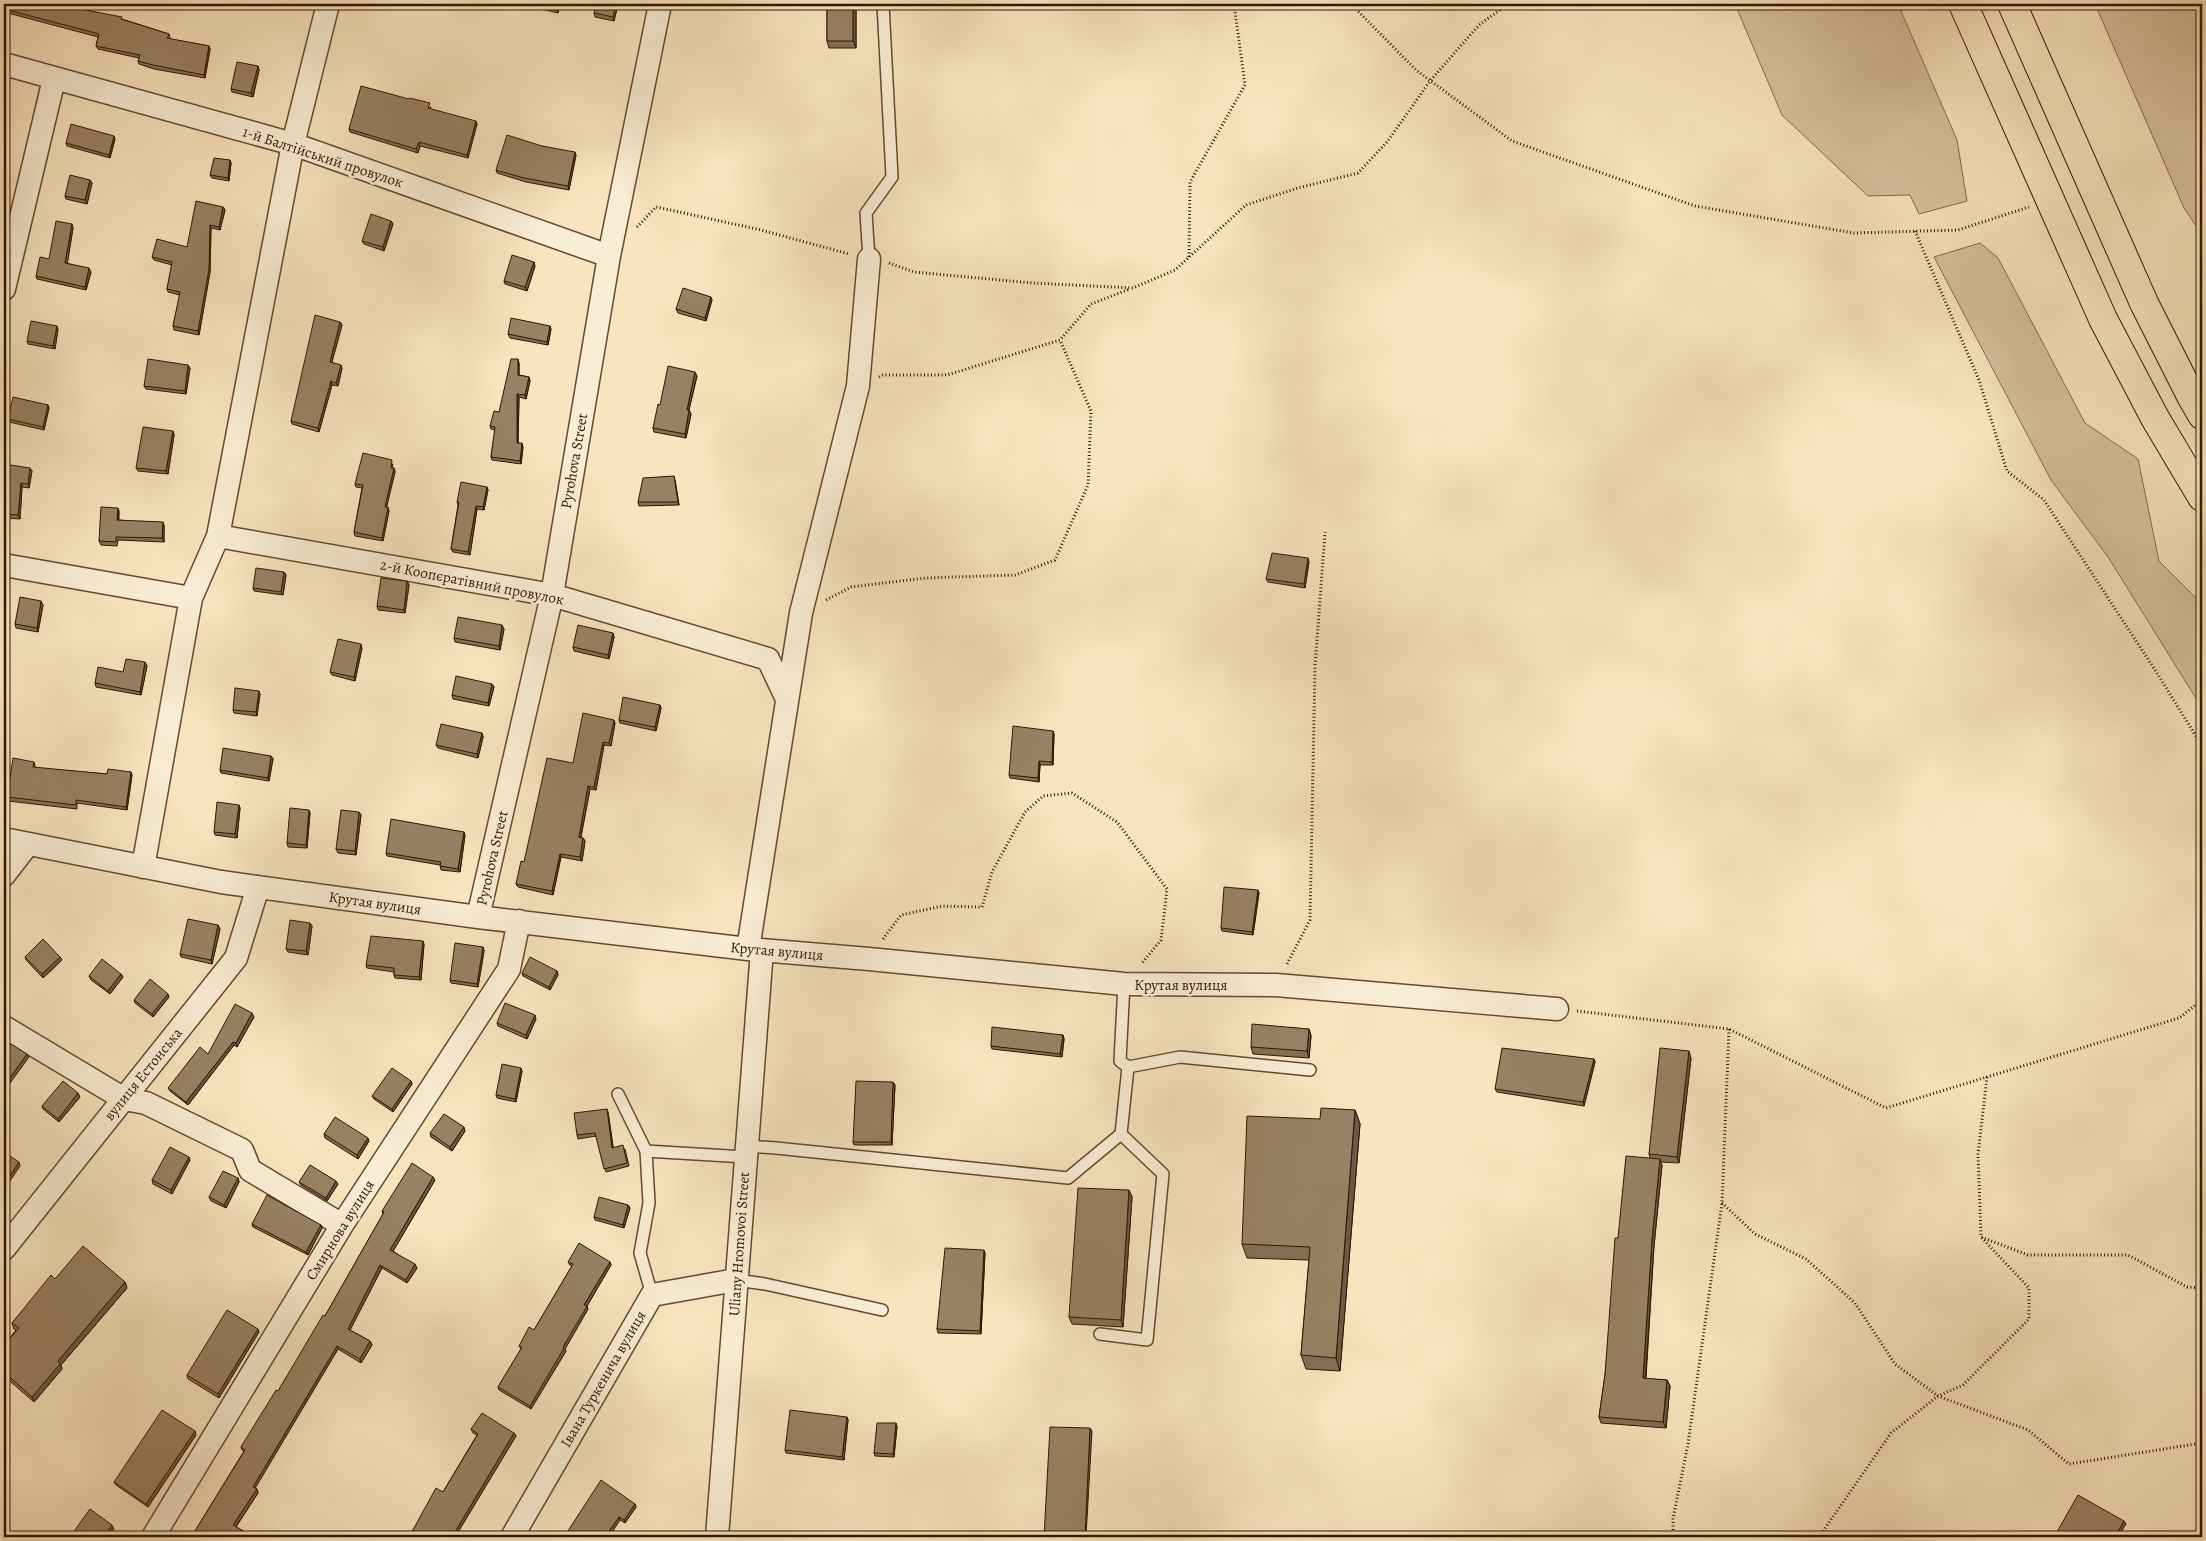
<svg xmlns="http://www.w3.org/2000/svg" width="2206" height="1541" viewBox="0 0 2206 1541" font-family="Alegreya,serif">
<style>
.green{fill:#d6c19e;stroke:#846b50}
.lines{fill:none;stroke-linecap:round;stroke-linejoin:round}
.service-casing{stroke:#634931;stroke-width:14}
.minor-casing{stroke:#634931;stroke-width:25}
.primary-casing{stroke:#311502;stroke-width:30}
.path{stroke:#311502;stroke-width:3;stroke-dasharray:1 2.5;stroke-linecap:butt}
.service{stroke:#faedd5;stroke-width:11}
.minor{stroke:#faedd5;stroke-width:22}
.primary{stroke:#f8e4be;stroke-width:28}
.wall{fill:#836f56;stroke:#311502}
.shaded-wall{fill:#6a5a46;stroke:#311502}
.building{fill:#988164;stroke:#311502}
.labels{text-anchor:middle;stroke-width:5;stroke-linejoin:round;paint-order:stroke}
.street-label{font-size:15px;fill:#311502;stroke:#faedd5}
</style>
<rect width="100%" height="100%" fill="#f8e4be"/>
<filter id="stains"><feTurbulence type="fractalNoise" baseFrequency=".004" numOctaves="4"/><feColorMatrix values="0 0 0 0 .2 0 0 0 0 .09 0 0 0 0 .02 0 0 0 .5 -.17"/></filter>
<radialGradient id="worn" r=".72"><stop offset=".6" stop-color="#630" stop-opacity="0"/><stop offset="1" stop-color="#630" stop-opacity=".3"/></radialGradient>
<!-- green -->
<path class="green" d="M 1735,4 L 1898,4 L 1957,140 L 1967,201 L 1919,214 L 1910,195 L 1868,196 L 1782,115 Z
M 2095,4 L 2202,4 L 2202,235 L 2184,208 Z
M 1980,243 L 1998,258 L 2085,423 L 2138,459 L 2159,561 L 2202,604 L 2202,708 L 2108,557 L 2051,480 L 1934,257 Z"/>
<g class="lines">
<!-- service casing -->
<g class="service-casing">
<path id="service" d="M 869,259 L 866,213 L 892,177 L 883,4
M 1124,984 L 1120,1061 L 1128,1067
M 618,1094 L 646,1151 L 649,1203 L 640,1253 L 652,1295
M 746,1146 L 776,1148 L 1068,1178 L 1121,1134 L 1128,1067 L 1180,1057 L 1310,1070
M 646,1151 L 745,1157
M 736,1280 L 765,1284 L 882,1310
M 1100,1334 L 1147,1340 L 1163,1174 L 1121,1134"/>
</g>
<!-- minor casing -->
<g class="minor-casing">
<path id="minor" d="M 4,64 L 293,144 L 609,256
M 4,289 L 54,79
M 218,536 L 552,595 L 768,659 L 786,697
M 4,565 L 191,598
M 4,839 L 221,882 L 478,917 L 748,949 L 869,959 L 1124,984 L 1276,985 L 1557,1009
M 143,867 L 191,598 L 218,536 L 293,144 L 328,4
M 4,875 L 28,844
M 478,917 L 552,595 L 609,256 L 660,4
M 748,949 L 801,613 L 858,386 L 869,259
M 4,1027 L 124,1099 L 146,1103 L 242,1150 L 250,1170 L 342,1225
M 4,1249 L 236,958 L 258,887
M 153,1537 L 342,1225 L 509,969 L 519,921
M 512,1537 L 652,1295 L 736,1280
M 717,1537 L 762,950"/>
</g>
<!-- primary casing -->
<g class="primary-casing">
<path id="primary" d="M 1963,4 L 2103,319 L 2155,418 L 2202,497
M 2012,4 L 2144,303 L 2191,396 L 2202,415"/>
</g>
<!-- path -->
<path class="path" d="M 1351,4 L 1416,70 L 1512,141 L 1695,206 L 1854,233 L 1958,230 L 2029,207
M 637,227 L 656,207 L 761,230 L 849,254
M 1915,231 L 1979,380 L 2007,471 L 2044,500 L 2157,673 L 2202,746
M 1189,257 L 1190,182 L 1245,85 L 1234,4
M 889,263 L 914,272 L 1032,283 L 1133,288 L 1175,270 L 1246,205 L 1298,188 L 1358,173 L 1387,142 L 1430,81 L 1479,25 L 1508,4
M 879,377 L 883,375 L 947,375 L 1060,340 L 1091,304 L 1130,289
M 826,600 L 851,587 L 925,578 L 1015,575 L 1055,560 L 1088,485 L 1091,411 L 1060,340
M 883,939 L 901,915 L 942,906 L 982,907 L 992,872 L 1025,812 L 1043,796 L 1072,793 L 1117,822 L 1167,889 L 1161,940 L 1142,963
M 1287,964 L 1310,920 L 1315,667 L 1325,532
M 1577,1011 L 1729,1029 L 1886,1108 L 2179,1018 L 2202,1000
M 1987,1077 L 1978,1154 L 1981,1237 L 2028,1255 L 2128,1255 L 2187,1287 L 2202,1288
M 1722,1203 L 1755,1234 L 1806,1259 L 1855,1303 L 1895,1364 L 1938,1396 L 2028,1430 L 2069,1464 L 2202,1443
M 1673,1537 L 1673,1519 L 1688,1444 L 1722,1203 L 1729,1029
M 1819,1537 L 1891,1433 L 1938,1396 L 1963,1385 L 2029,1319 L 2029,1288 L 1981,1237"/>
<!-- service -->
<use href="#service" class="service"/>
<!-- minor -->
<use href="#minor" class="minor"/>
<!-- primary -->
<use href="#primary" class="primary"/>
</g>
<!-- wall -->
<path class="wall" d="M 4,4 L 83,4 L 84,5 L 82,9 L 122,19 L 169,34 L 170,37 L 169,39 L 209,46 L 210,49 L 205,78 L 154,69 L 139,64 L 138,61 L 139,58 L 98,49 L 96,46 L 98,37 L 4,12 Z
M 536,4 L 560,4 L 558,13 L 538,8 Z
M 618,4 L 614,21 L 595,17 L 594,13 Z
M 827,4 L 856,4 L 856,48 L 829,48 L 827,41 Z
M 258,66 L 259,70 L 253,97 L 232,92 L 231,89 Z
M 431,107 L 430,109 L 477,124 L 468,158 L 420,146 L 418,153 L 350,132 L 349,129 Z
M 115,139 L 110,158 L 67,146 L 66,143 Z
M 542,146 L 576,155 L 569,190 L 526,182 L 497,173 L 496,170 Z
M 230,160 L 231,163 L 229,181 L 212,178 L 210,175 Z
M 92,183 L 87,204 L 66,199 L 65,196 Z
M 223,207 L 225,210 L 220,230 L 211,228 L 210,272 L 199,335 L 174,330 L 173,326 L 180,295 L 168,292 L 167,289 L 172,265 L 154,260 L 152,257 L 187,247 Z
M 391,221 L 393,224 L 384,251 L 364,244 L 362,241 Z
M 73,228 L 67,263 L 91,272 L 86,290 L 37,279 L 36,276 Z
M 535,266 L 527,291 L 505,284 L 504,281 Z
M 712,300 L 706,321 L 678,313 L 676,309 Z
M 340,322 L 342,325 L 332,362 L 342,368 L 338,386 L 332,385 L 319,432 L 292,424 L 291,421 Z
M 58,329 L 55,349 L 28,344 L 27,341 Z
M 551,329 L 548,345 L 510,338 L 508,334 Z
M 519,363 L 519,375 L 529,377 L 530,381 L 526,399 L 519,397 L 518,443 L 523,447 L 521,464 L 492,460 L 491,457 L 495,430 L 491,429 L 490,426 L 499,412 Z
M 190,368 L 186,394 L 146,389 L 144,386 Z
M 697,376 L 689,410 L 691,414 L 686,438 L 654,432 L 653,428 L 660,405 Z
M 48,405 L 49,408 L 44,430 L 9,422 L 8,419 Z
M 173,431 L 174,435 L 168,474 L 138,471 L 136,468 Z
M 4,464 L 32,471 L 29,488 L 22,487 L 20,519 L 4,518 Z
M 393,464 L 392,468 L 394,468 L 395,472 L 386,507 L 389,511 L 383,541 L 355,536 L 354,532 L 362,488 L 356,487 L 355,484 Z
M 675,480 L 679,505 L 639,506 L 638,502 Z
M 487,487 L 488,490 L 484,510 L 477,509 L 470,555 L 453,552 L 451,549 L 458,505 L 457,502 Z
M 119,511 L 119,520 L 164,525 L 164,542 L 118,540 L 117,546 L 101,545 L 99,541 Z
M 1309,562 L 1305,588 L 1268,582 L 1266,579 Z
M 284,572 L 286,575 L 283,595 L 254,591 L 253,588 Z
M 407,581 L 409,585 L 405,613 L 378,610 L 377,606 Z
M 43,605 L 38,632 L 16,628 L 15,624 Z
M 504,629 L 500,650 L 455,642 L 454,638 Z
M 613,633 L 614,637 L 609,659 L 574,651 L 573,647 Z
M 362,648 L 355,681 L 332,675 L 330,672 Z
M 147,666 L 141,695 L 96,687 L 95,683 Z
M 492,684 L 494,687 L 489,706 L 453,699 L 452,695 Z
M 260,694 L 257,716 L 234,713 L 233,710 Z
M 660,705 L 661,708 L 656,731 L 620,723 L 619,720 Z
M 615,723 L 611,746 L 604,745 L 596,790 L 590,789 L 581,837 L 583,838 L 585,841 L 582,861 L 561,857 L 553,895 L 518,887 L 516,884 L 524,862 Z
M 1053,731 L 1054,734 L 1053,765 L 1040,765 L 1039,782 L 1010,778 L 1009,775 Z
M 482,733 L 483,737 L 478,758 L 438,748 L 436,745 Z
M 271,756 L 273,759 L 269,781 L 221,773 L 220,770 Z
M 34,762 L 35,765 L 35,768 L 107,774 L 131,772 L 132,775 L 127,810 L 77,803 L 77,809 L 8,801 L 7,797 Z
M 239,805 L 240,808 L 237,838 L 215,835 L 214,832 Z
M 309,810 L 310,813 L 307,848 L 288,847 L 287,843 Z
M 359,812 L 361,815 L 356,855 L 338,853 L 336,849 Z
M 465,835 L 460,872 L 441,870 L 440,865 L 387,856 L 386,853 Z
M 1258,890 L 1259,893 L 1253,935 L 1222,931 L 1221,928 Z
M 218,925 L 220,929 L 212,964 L 181,957 L 180,954 Z
M 312,926 L 308,955 L 288,952 L 286,949 Z
M 424,944 L 421,980 L 395,978 L 394,975 L 394,972 L 367,968 L 366,965 Z
M 483,947 L 484,951 L 478,987 L 451,983 L 450,980 Z
M 25,957 L 60,957 L 62,960 L 43,978 L 26,960 Z
M 557,971 L 558,975 L 550,990 L 523,976 L 522,973 Z
M 121,974 L 123,977 L 110,994 L 91,980 L 89,976 Z
M 169,997 L 153,1017 L 135,1003 L 134,1000 Z
M 254,1017 L 237,1047 L 234,1045 L 188,1105 L 170,1091 L 168,1088 L 208,1054 Z
M 536,1019 L 527,1039 L 498,1026 L 497,1023 Z
M 1309,1029 L 1311,1036 L 1309,1058 L 1253,1054 L 1251,1047 Z
M 1063,1035 L 1064,1039 L 1062,1057 L 992,1049 L 991,1046 Z
M 1691,1058 L 1679,1163 L 1661,1162 L 1662,1165 L 1654,1246 L 1646,1379 L 1667,1380 L 1670,1386 L 1666,1428 L 1601,1423 L 1599,1417 L 1605,1375 L 1618,1238 L 1650,1158 L 1649,1154 Z
M 1594,1059 L 1595,1062 L 1584,1106 L 1497,1092 L 1495,1089 Z
M 522,1071 L 516,1102 L 497,1098 L 496,1095 Z
M 411,1081 L 412,1084 L 393,1112 L 374,1099 L 372,1096 Z
M 893,1082 L 895,1085 L 892,1145 L 854,1145 L 853,1142 Z
M 80,1097 L 59,1122 L 43,1109 L 42,1106 Z
M 1355,1110 L 1360,1124 L 1340,1371 L 1306,1369 L 1301,1355 L 1309,1260 L 1247,1258 L 1242,1244 L 1320,1119 Z
M 608,1112 L 613,1148 L 625,1149 L 629,1166 L 606,1172 L 596,1136 L 578,1139 L 577,1135 Z
M 465,1131 L 452,1151 L 431,1137 L 430,1133 Z
M 324,1134 L 369,1141 L 358,1159 L 325,1138 Z
M 190,1160 L 172,1194 L 153,1184 L 152,1180 Z
M 238,1178 L 239,1182 L 226,1208 L 211,1201 L 209,1197 Z
M 435,1180 L 393,1251 L 417,1268 L 407,1283 L 382,1268 L 350,1330 L 370,1341 L 372,1345 L 361,1363 L 338,1349 L 255,1488 L 257,1489 L 258,1493 L 236,1527 L 245,1532 L 247,1536 L 246,1537 L 201,1537 L 196,1534 L 195,1531 L 244,1451 L 242,1450 L 241,1447 L 278,1391 L 325,1316 L 383,1214 L 382,1211 Z
M 299,1182 L 338,1184 L 327,1201 L 301,1185 Z
M 1129,1190 L 1132,1197 L 1123,1327 L 1072,1324 L 1069,1317 Z
M 628,1205 L 630,1208 L 624,1228 L 595,1220 L 594,1217 Z
M 252,1224 L 321,1225 L 322,1228 L 308,1255 L 253,1227 Z
M 985,1253 L 981,1334 L 938,1333 L 937,1329 Z
M 568,1262 L 610,1262 L 611,1265 L 587,1306 L 588,1309 L 565,1349 L 566,1351 L 531,1409 L 499,1390 L 498,1387 L 521,1349 L 519,1346 L 534,1330 L 572,1266 L 570,1265 Z
M 55,1279 L 125,1282 L 127,1288 L 61,1365 L 62,1369 L 34,1402 L 4,1376 L 4,1345 L 16,1330 L 14,1329 L 12,1323 Z
M 259,1332 L 219,1398 L 188,1379 L 187,1375 Z
M 847,1417 L 848,1420 L 844,1460 L 786,1453 L 785,1450 Z
M 897,1426 L 894,1457 L 875,1456 L 874,1453 Z
M 471,1429 L 514,1433 L 516,1436 L 455,1537 L 409,1537 L 443,1492 L 477,1435 L 473,1433 Z
M 196,1435 L 148,1507 L 116,1485 L 114,1482 Z
M 635,1504 L 636,1507 L 625,1523 L 620,1520 L 564,1537 Z"/>
<!-- shaded-wall -->
<path class="shaded-wall" d="M 82,4 L 83,4 L 84,5 L 82,12 L 80,9 Z
M 558,4 L 560,4 L 558,13 L 557,10 Z
M 616,4 L 618,4 L 614,21 L 613,17 Z
M 853,4 L 856,4 L 856,48 L 853,41 Z
M 209,46 L 210,49 L 205,78 L 204,75 Z
M 258,66 L 259,70 L 253,97 L 251,93 Z
M 476,121 L 477,124 L 468,158 L 467,155 Z
M 114,136 L 115,139 L 110,158 L 109,155 Z
M 419,142 L 420,146 L 418,153 L 416,149 Z
M 575,152 L 576,155 L 569,190 L 568,186 Z
M 230,160 L 231,163 L 229,181 L 228,178 Z
M 90,180 L 92,183 L 87,204 L 85,200 Z
M 223,207 L 225,210 L 220,230 L 219,227 Z
M 391,221 L 393,224 L 384,251 L 383,247 Z
M 72,224 L 73,228 L 67,266 L 65,263 Z
M 210,225 L 211,228 L 210,272 L 199,335 L 198,331 Z
M 534,262 L 535,266 L 527,291 L 525,287 Z
M 89,268 L 91,272 L 86,290 L 85,287 Z
M 711,297 L 712,300 L 706,321 L 705,318 Z
M 340,322 L 342,325 L 331,365 L 330,362 Z
M 57,326 L 58,329 L 55,349 L 53,346 Z
M 550,326 L 551,329 L 548,345 L 547,342 Z
M 518,359 L 519,363 L 519,378 L 518,375 Z
M 188,365 L 190,368 L 186,394 L 185,391 Z
M 341,365 L 342,368 L 338,386 L 336,383 Z
M 695,372 L 697,376 L 688,413 L 687,410 Z
M 529,377 L 530,381 L 526,399 L 525,395 Z
M 331,381 L 332,385 L 319,432 L 318,428 Z
M 517,394 L 519,397 L 518,446 L 517,443 Z
M 48,405 L 49,408 L 44,430 L 43,427 Z
M 689,410 L 691,414 L 686,438 L 685,434 Z
M 173,431 L 174,435 L 168,474 L 166,471 Z
M 522,443 L 523,447 L 521,464 L 520,461 Z
M 30,468 L 32,471 L 29,488 L 28,484 Z
M 394,468 L 395,472 L 386,510 L 385,507 Z
M 674,476 L 675,480 L 679,505 L 678,502 Z
M 21,483 L 22,487 L 20,519 L 18,515 Z
M 487,487 L 488,490 L 484,510 L 483,507 Z
M 476,506 L 477,509 L 470,555 L 468,552 Z
M 388,507 L 389,511 L 383,541 L 382,538 Z
M 118,508 L 119,511 L 118,524 L 117,520 Z
M 163,522 L 164,525 L 164,542 L 162,538 Z
M 1308,558 L 1309,562 L 1305,588 L 1304,584 Z
M 284,572 L 286,575 L 283,595 L 281,592 Z
M 407,581 L 409,585 L 405,613 L 404,610 Z
M 41,601 L 43,605 L 38,632 L 37,628 Z
M 502,625 L 504,629 L 500,650 L 499,646 Z
M 613,633 L 614,637 L 609,659 L 608,655 Z
M 361,644 L 362,648 L 355,681 L 354,677 Z
M 145,662 L 147,666 L 141,695 L 140,692 Z
M 492,684 L 494,687 L 489,706 L 488,703 Z
M 259,691 L 260,694 L 257,716 L 256,712 Z
M 660,705 L 661,708 L 656,731 L 655,727 Z
M 614,720 L 615,723 L 611,746 L 609,743 Z
M 1053,731 L 1054,734 L 1053,765 L 1052,762 Z
M 482,733 L 483,737 L 478,758 L 477,754 Z
M 603,742 L 604,745 L 596,790 L 594,787 Z
M 271,756 L 273,759 L 269,781 L 268,778 Z
M 1039,761 L 1040,765 L 1039,782 L 1038,778 Z
M 131,772 L 132,775 L 127,810 L 126,807 Z
M 588,786 L 590,789 L 580,841 L 579,837 Z
M 239,805 L 240,808 L 237,838 L 235,834 Z
M 309,810 L 310,813 L 307,848 L 306,845 Z
M 359,812 L 361,815 L 356,855 L 355,851 Z
M 464,832 L 465,835 L 460,872 L 458,869 Z
M 583,838 L 585,841 L 582,861 L 580,857 Z
M 560,854 L 561,857 L 553,895 L 552,891 Z
M 1258,890 L 1259,893 L 1253,935 L 1252,932 Z
M 310,923 L 312,926 L 308,955 L 306,951 Z
M 218,925 L 220,929 L 212,964 L 211,960 Z
M 7,930 L 8,934 L 4,939 L 4,934 Z
M 423,941 L 424,944 L 421,980 L 419,977 Z
M 483,947 L 484,951 L 478,987 L 477,984 Z
M 60,957 L 62,960 L 43,978 L 42,974 Z
M 557,971 L 558,975 L 550,990 L 549,987 Z
M 121,974 L 123,977 L 110,994 L 108,991 Z
M 168,994 L 169,997 L 153,1017 L 152,1014 Z
M 252,1013 L 254,1017 L 237,1047 L 236,1043 Z
M 535,1015 L 536,1019 L 527,1039 L 526,1035 Z
M 1309,1029 L 1311,1036 L 1309,1058 L 1307,1051 Z
M 1063,1035 L 1064,1039 L 1062,1057 L 1060,1054 Z
M 233,1042 L 234,1045 L 188,1105 L 186,1102 Z
M 1689,1051 L 1691,1058 L 1679,1163 L 1677,1157 Z
M 27,1054 L 29,1057 L 8,1086 L 7,1082 Z
M 1594,1059 L 1595,1062 L 1584,1106 L 1583,1102 Z
M 521,1068 L 522,1071 L 516,1102 L 515,1099 Z
M 411,1081 L 412,1084 L 393,1112 L 392,1109 Z
M 893,1082 L 895,1085 L 892,1145 L 891,1142 Z
M 78,1093 L 80,1097 L 59,1122 L 58,1119 Z
M 607,1109 L 608,1112 L 614,1152 L 612,1148 Z
M 1355,1110 L 1360,1124 L 1340,1371 L 1336,1358 Z
M 464,1127 L 465,1131 L 452,1151 L 450,1147 Z
M 368,1138 L 369,1141 L 358,1159 L 357,1155 Z
M 189,1157 L 190,1160 L 172,1194 L 171,1190 Z
M 1660,1159 L 1662,1165 L 1654,1246 L 1645,1384 L 1643,1378 L 1652,1240 Z
M 19,1162 L 20,1166 L 4,1190 L 4,1185 Z
M 433,1177 L 435,1180 L 392,1253 L 390,1250 Z
M 238,1178 L 239,1182 L 226,1208 L 224,1205 Z
M 336,1181 L 338,1184 L 327,1201 L 326,1198 Z
M 1129,1190 L 1132,1197 L 1123,1327 L 1121,1320 Z
M 628,1205 L 630,1208 L 624,1228 L 623,1225 Z
M 321,1225 L 322,1228 L 308,1255 L 306,1252 Z
M 984,1250 L 985,1253 L 981,1334 L 980,1331 Z
M 610,1262 L 611,1265 L 587,1306 L 588,1309 L 565,1349 L 566,1351 L 531,1409 L 530,1406 L 563,1347 L 584,1305 Z
M 415,1264 L 417,1268 L 407,1283 L 406,1280 Z
M 380,1265 L 382,1268 L 349,1332 L 348,1329 Z
M 125,1282 L 127,1288 L 61,1365 L 62,1369 L 34,1402 L 32,1397 L 58,1361 Z
M 258,1329 L 259,1332 L 219,1398 L 218,1394 Z
M 370,1341 L 372,1345 L 361,1363 L 360,1359 Z
M 337,1346 L 338,1349 L 254,1490 L 253,1487 Z
M 1667,1380 L 1670,1386 L 1666,1428 L 1663,1422 Z
M 847,1417 L 848,1420 L 844,1460 L 842,1457 Z
M 896,1423 L 897,1426 L 894,1457 L 893,1454 Z
M 1090,1428 L 1092,1431 L 1086,1537 L 1085,1537 Z
M 195,1431 L 196,1435 L 148,1507 L 146,1504 Z
M 514,1433 L 516,1436 L 455,1537 L 452,1537 Z
M 257,1489 L 258,1493 L 234,1529 L 233,1525 Z
M 635,1504 L 636,1507 L 625,1523 L 624,1520 Z
M 619,1517 L 620,1520 L 609,1537 L 605,1537 Z
M 2124,1521 L 2126,1524 L 2118,1537 L 2115,1537 Z
M 112,1525 L 114,1529 L 108,1537 L 104,1537 Z
M 245,1532 L 247,1536 L 246,1537 L 242,1537 Z"/>
<!-- building -->
<path class="building" d="M 4,4 L 82,4 L 80,9 L 122,17 L 121,19 L 169,34 L 167,38 L 209,46 L 204,75 L 153,65 L 138,61 L 140,55 L 96,46 L 99,34 L 4,9 Z
M 536,4 L 558,4 L 557,10 Z
M 596,4 L 616,4 L 613,17 L 594,13 Z
M 827,4 L 853,4 L 853,41 L 827,41 Z
M 237,62 L 258,66 L 251,93 L 231,89 Z
M 361,86 L 409,99 L 410,98 L 430,103 L 428,108 L 476,121 L 467,155 L 419,142 L 416,149 L 349,129 Z
M 71,124 L 114,136 L 109,155 L 66,143 Z
M 507,135 L 542,146 L 575,152 L 568,186 L 524,178 L 496,170 Z
M 214,158 L 230,160 L 228,178 L 210,175 Z
M 70,175 L 90,180 L 85,200 L 65,196 Z
M 196,201 L 223,207 L 219,227 L 210,225 L 209,269 L 198,331 L 173,326 L 180,292 L 167,289 L 172,262 L 152,257 L 157,239 L 187,247 Z
M 371,214 L 391,221 L 383,247 L 362,241 Z
M 56,221 L 72,224 L 65,263 L 89,268 L 85,287 L 36,276 L 40,257 L 49,259 Z
M 512,255 L 534,262 L 525,287 L 504,281 Z
M 683,288 L 711,297 L 705,318 L 676,309 Z
M 315,315 L 340,322 L 330,362 L 341,365 L 336,383 L 331,381 L 318,428 L 291,421 Z
M 511,318 L 550,326 L 547,342 L 508,334 Z
M 31,321 L 57,326 L 53,346 L 27,341 Z
M 148,359 L 188,365 L 185,391 L 144,386 Z
M 511,359 L 518,359 L 518,375 L 529,377 L 525,395 L 517,394 L 517,443 L 522,443 L 520,461 L 491,457 L 495,427 L 490,426 L 494,411 L 499,412 Z
M 668,366 L 695,372 L 687,410 L 689,410 L 685,434 L 653,428 L 658,404 L 660,405 Z
M 13,397 L 48,405 L 43,427 L 8,419 Z
M 143,427 L 173,431 L 166,471 L 136,468 Z
M 363,453 L 392,460 L 391,468 L 394,468 L 385,507 L 388,507 L 382,538 L 354,532 L 363,485 L 355,484 Z
M 4,464 L 30,468 L 28,484 L 21,483 L 18,515 L 4,514 Z
M 674,476 L 678,502 L 638,502 L 643,478 Z
M 461,482 L 487,487 L 483,507 L 476,506 L 468,552 L 451,549 L 459,502 L 457,502 Z
M 101,507 L 118,508 L 117,520 L 163,522 L 162,538 L 116,537 L 116,542 L 99,541 Z
M 1272,553 L 1308,558 L 1304,584 L 1266,579 Z
M 256,568 L 284,572 L 281,592 L 253,588 Z
M 381,578 L 407,581 L 404,610 L 377,606 Z
M 20,597 L 41,601 L 37,628 L 15,624 Z
M 458,617 L 502,625 L 499,646 L 454,638 Z
M 578,625 L 613,633 L 608,655 L 573,647 Z
M 338,639 L 361,644 L 354,677 L 330,672 Z
M 126,659 L 145,662 L 140,692 L 95,683 L 98,667 L 123,672 Z
M 456,676 L 492,684 L 488,703 L 452,695 Z
M 235,688 L 259,691 L 256,712 L 233,710 Z
M 623,697 L 660,705 L 655,727 L 619,720 Z
M 583,713 L 614,720 L 609,743 L 603,742 L 594,787 L 588,786 L 579,837 L 583,838 L 580,857 L 560,854 L 552,891 L 516,884 L 521,861 L 524,862 L 547,758 L 573,763 Z
M 441,724 L 482,733 L 477,754 L 436,745 Z
M 1013,726 L 1053,731 L 1052,762 L 1039,761 L 1038,778 L 1009,775 Z
M 223,748 L 271,756 L 268,778 L 220,770 Z
M 13,758 L 34,762 L 33,767 L 107,774 L 108,769 L 131,772 L 126,807 L 76,800 L 76,805 L 7,797 Z
M 217,802 L 239,805 L 235,834 L 214,832 Z
M 290,808 L 309,810 L 306,845 L 287,843 Z
M 341,810 L 359,812 L 355,851 L 336,849 Z
M 391,819 L 464,832 L 458,869 L 440,866 L 441,862 L 386,853 Z
M 1224,887 L 1258,890 L 1252,932 L 1221,928 Z
M 188,919 L 218,925 L 211,960 L 180,954 Z
M 290,920 L 310,923 L 306,951 L 286,949 Z
M 4,928 L 7,930 L 4,934 Z
M 371,936 L 423,941 L 419,977 L 394,975 L 394,968 L 366,965 Z
M 43,939 L 60,957 L 42,974 L 25,957 Z
M 455,943 L 483,947 L 477,984 L 450,980 Z
M 530,957 L 557,971 L 549,987 L 522,973 Z
M 102,959 L 121,974 L 108,991 L 89,976 Z
M 150,979 L 168,994 L 152,1014 L 134,1000 Z
M 505,1003 L 535,1015 L 526,1035 L 497,1023 Z
M 235,1004 L 252,1013 L 236,1043 L 233,1042 L 186,1102 L 168,1088 L 200,1047 L 208,1054 Z
M 1252,1024 L 1309,1029 L 1307,1051 L 1251,1047 Z
M 992,1027 L 1063,1035 L 1060,1054 L 991,1046 Z
M 5,1040 L 27,1054 L 7,1082 L 4,1080 L 4,1043 Z
M 1502,1048 L 1594,1059 L 1583,1102 L 1495,1089 Z
M 1660,1048 L 1689,1051 L 1677,1157 L 1649,1154 Z
M 502,1064 L 521,1068 L 515,1099 L 496,1095 Z
M 392,1068 L 411,1081 L 392,1109 L 372,1096 Z
M 63,1081 L 78,1093 L 58,1119 L 42,1106 Z
M 856,1081 L 893,1082 L 891,1142 L 853,1142 Z
M 1321,1108 L 1355,1110 L 1336,1358 L 1301,1355 L 1310,1247 L 1242,1244 L 1247,1116 L 1320,1119 Z
M 607,1109 L 612,1148 L 623,1145 L 627,1163 L 604,1169 L 595,1133 L 577,1135 L 574,1113 Z
M 444,1114 L 464,1127 L 450,1147 L 430,1133 Z
M 335,1117 L 368,1138 L 357,1155 L 324,1134 Z
M 170,1147 L 189,1157 L 171,1190 L 152,1180 Z
M 4,1152 L 19,1162 L 4,1185 Z
M 1626,1156 L 1660,1159 L 1652,1240 L 1643,1378 L 1667,1380 L 1663,1422 L 1599,1417 L 1605,1375 L 1615,1238 L 1618,1238 Z
M 412,1163 L 433,1177 L 390,1250 L 415,1264 L 406,1280 L 380,1265 L 348,1329 L 370,1341 L 360,1359 L 337,1346 L 253,1487 L 257,1489 L 233,1525 L 245,1532 L 242,1537 L 206,1537 L 195,1531 L 245,1450 L 241,1447 L 276,1390 L 278,1391 L 323,1315 L 325,1316 L 384,1212 L 382,1211 Z
M 310,1165 L 336,1181 L 326,1198 L 299,1182 Z
M 223,1171 L 238,1178 L 224,1205 L 209,1197 Z
M 1078,1188 L 1129,1190 L 1121,1320 L 1069,1317 Z
M 267,1195 L 321,1225 L 306,1252 L 252,1224 Z
M 599,1197 L 628,1205 L 623,1225 L 594,1217 Z
M 579,1243 L 610,1262 L 584,1305 L 587,1306 L 563,1347 L 564,1348 L 530,1406 L 498,1387 L 522,1347 L 519,1346 L 529,1327 L 534,1330 L 573,1264 L 568,1262 Z
M 83,1246 L 125,1282 L 58,1361 L 60,1364 L 32,1397 L 4,1372 L 4,1345 L 19,1328 L 12,1323 L 51,1275 L 55,1279 Z
M 945,1248 L 984,1250 L 980,1331 L 937,1329 Z
M 227,1310 L 258,1329 L 218,1394 L 187,1375 Z
M 162,1410 L 195,1431 L 146,1504 L 114,1482 Z
M 790,1410 L 847,1417 L 842,1457 L 785,1450 Z
M 482,1413 L 514,1433 L 452,1537 L 409,1537 L 436,1488 L 443,1492 L 478,1434 L 471,1429 Z
M 877,1423 L 896,1423 L 893,1454 L 874,1453 Z
M 1050,1427 L 1090,1428 L 1085,1537 L 1044,1537 Z
M 601,1480 L 635,1504 L 624,1520 L 619,1517 L 605,1537 L 564,1537 Z
M 2078,1495 L 2124,1521 L 2115,1537 L 2054,1537 Z
M 90,1509 L 112,1525 L 104,1537 L 70,1537 Z
M 61,1533 L 68,1537 L 58,1537 Z"/>
<g class="labels">
<!-- street labels -->
<g class="street-label">
<text transform="translate(323 157) rotate(18)" y="5">1-й Балтійський провулок</text>
<text transform="translate(574 461) rotate(-80)" y="5">Pyrohova Street</text>
<text transform="translate(472 582) rotate(11)" y="5">2-й Коопєратівний провулок</text>
<text transform="translate(492 858) rotate(-77)" y="5">Pyrohova Street</text>
<text transform="translate(375 903) rotate(8)" y="5">Крутая вулиця</text>
<text transform="translate(777 951) rotate(5)" y="5">Крутая вулиця</text>
<text x="1181" y="990">Крутая вулиця</text>
<text transform="translate(143 1074) rotate(-51)" y="5">вулиця Естонська</text>
<text transform="translate(340 1230) rotate(-58)" y="5">Смирнова вулиця</text>
<text transform="translate(739 1244) rotate(-86)" y="5">Uliany Hromovoi Street</text>
<text transform="translate(603 1379) rotate(-60)" y="5">Івана Туркенича вулиця</text>
</g>
</g>
<!-- margin -->
<rect width="2206" height="1541" fill="none" stroke="#f8e4be" stroke-width="20"/>
<rect x="5" y="5" width="2196" height="1531" fill="none" stroke="#311502" stroke-width="2.5"/>
<rect x="10" y="10" width="2186" height="1521" fill="none" stroke="#311502"/>
<rect width="100%" height="100%" filter="url(#stains)"/>
<rect width="100%" height="100%" fill="url(#worn)"/>
</svg>
